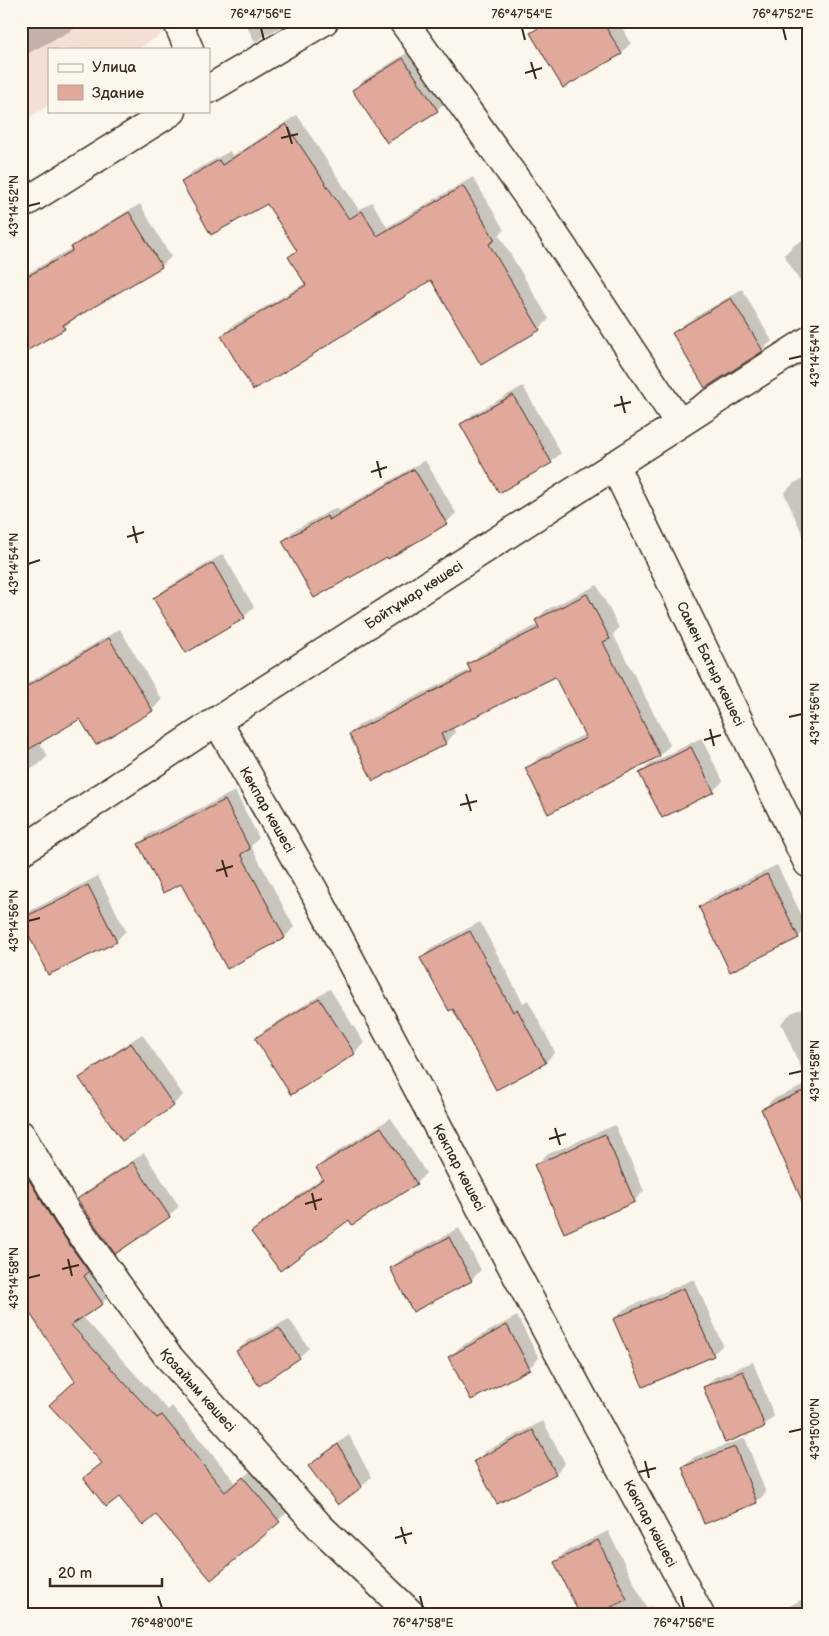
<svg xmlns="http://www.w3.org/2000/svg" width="829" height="1636" viewBox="0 0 829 1636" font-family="'Balsamiq Sans',sans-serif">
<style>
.built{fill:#f3dfd4}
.shadow{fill:#0003}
.building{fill:#e1a89c;stroke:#3b2a1e}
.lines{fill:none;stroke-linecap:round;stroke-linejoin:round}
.minor-casing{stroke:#3b2a1e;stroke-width:31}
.minor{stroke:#fbf7ec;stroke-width:28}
.ticks{fill:none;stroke:#3b2a1e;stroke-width:2}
.labels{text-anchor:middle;stroke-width:4;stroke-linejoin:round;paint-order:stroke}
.street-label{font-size:14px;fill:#3b2a1e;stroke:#fbf7ec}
.neatline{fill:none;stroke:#3b2a1e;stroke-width:2}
.ticks-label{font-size:12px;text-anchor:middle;fill:#3b2a1e}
</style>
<rect width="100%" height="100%" fill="#fbf7ec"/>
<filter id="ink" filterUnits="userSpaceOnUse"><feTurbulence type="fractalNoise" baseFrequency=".02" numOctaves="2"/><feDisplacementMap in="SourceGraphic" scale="10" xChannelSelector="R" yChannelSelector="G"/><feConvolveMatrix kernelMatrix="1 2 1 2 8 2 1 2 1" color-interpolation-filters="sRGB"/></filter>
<g filter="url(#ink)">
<!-- built -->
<path class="built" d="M 21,21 L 161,21 L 166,31 L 138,49 L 49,49 L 49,105 L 21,123 Z"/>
<!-- shadow -->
<path class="shadow" d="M 21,21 L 89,21 L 21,57 Z
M 244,21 L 290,21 L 255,42 Z
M 545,21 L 618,21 L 631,43 L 621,53 L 532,33 Z
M 413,49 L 447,100 L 437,110 L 354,90 L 364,80 Z
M 297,115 L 359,210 L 372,202 L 387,227 L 473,177 L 504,230 L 499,235 L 549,319 L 539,329 L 432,279 L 222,336 L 232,326 L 306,283 L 290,257 L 298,249 L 267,202 L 182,182 L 192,172 L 230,151 L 232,156 Z
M 140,204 L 171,257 L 161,266 L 74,318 L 64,328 L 21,352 L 21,277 L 72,248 L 82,238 Z
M 808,237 L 808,295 L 784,255 L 794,245 Z
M 742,289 L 772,341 L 762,350 L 674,334 L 684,324 Z
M 523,386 L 561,453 L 551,462 L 462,424 L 472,415 Z
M 425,460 L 456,513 L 446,523 L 388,557 L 283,541 L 293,531 L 337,507 L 339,511 Z
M 808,477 L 808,547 L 784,493 L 794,483 Z
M 223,554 L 254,607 L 244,617 L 155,599 L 165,589 Z
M 597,585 L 619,628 L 613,634 L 670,745 L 660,755 L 549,812 L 527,769 L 537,759 L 585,734 L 556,675 L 453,727 L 455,733 L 446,743 L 373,779 L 350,734 L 360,724 L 471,669 L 469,665 L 479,655 L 539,624 L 536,620 L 546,610 Z
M 120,629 L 162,700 L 152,710 L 81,717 L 39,742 L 48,756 L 38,765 L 21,775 L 21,672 L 28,683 Z
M 701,738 L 723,781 L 713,791 L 640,774 L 650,764 Z
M 235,791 L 259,838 L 251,846 L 294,927 L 285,937 L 227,968 L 181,882 L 139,844 L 149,834 Z
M 777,865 L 808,928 L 798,937 L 700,907 L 710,898 Z
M 98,876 L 126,931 L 116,941 L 22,919 L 32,910 Z
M 480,922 L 523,1003 L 528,1000 L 555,1052 L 546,1062 L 497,1088 L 454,1007 L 421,958 L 431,948 Z
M 330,989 L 364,1043 L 354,1053 L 256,1039 L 266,1029 Z
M 808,1006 L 808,1162 L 763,1109 L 773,1099 L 808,1084 L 781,1023 L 791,1013 Z
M 142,1034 L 183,1095 L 173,1105 L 122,1139 L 81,1078 L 91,1068 Z
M 391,1118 L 426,1173 L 416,1183 L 350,1218 L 253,1232 L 263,1222 L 323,1177 L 318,1168 L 327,1158 Z
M 615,1125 L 644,1191 L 634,1201 L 536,1165 L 546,1155 Z
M 21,1148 L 112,1293 L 102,1303 L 82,1316 L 168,1410 L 172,1406 L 236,1483 L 254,1468 L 289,1511 L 211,1578 L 156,1513 L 84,1478 L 103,1462 L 76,1381 L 21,1298 Z
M 144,1153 L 179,1206 L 169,1216 L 79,1200 L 88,1190 Z
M 459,1228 L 481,1270 L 471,1280 L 392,1269 L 402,1259 Z
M 694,1279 L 723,1345 L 713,1354 L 615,1319 L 624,1309 Z
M 517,1316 L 539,1358 L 529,1368 L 450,1357 L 460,1347 Z
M 289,1319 L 309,1348 L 299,1357 L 237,1351 L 247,1341 Z
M 753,1362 L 774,1416 L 764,1426 L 705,1387 L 715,1377 Z
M 543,1421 L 565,1463 L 556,1473 L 498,1503 L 476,1461 L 486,1451 Z
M 349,1435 L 371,1477 L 361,1487 L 310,1466 L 319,1457 Z
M 745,1438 L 766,1493 L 756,1502 L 684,1467 L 694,1457 Z
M 608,1531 L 647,1608 L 651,1606 L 656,1615 L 582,1615 L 555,1562 L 565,1552 Z
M 808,1596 L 808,1615 L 779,1615 L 786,1608 Z"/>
<!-- building -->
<path class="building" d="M 550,21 L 602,21 L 622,54 L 563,88 L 530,33 Z
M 403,58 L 438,111 L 387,143 L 352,90 Z
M 286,124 L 349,219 L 362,211 L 377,236 L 463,186 L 495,240 L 489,244 L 540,330 L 481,365 L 431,280 L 312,355 L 312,356 L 253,390 L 221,336 L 306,285 L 288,257 L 297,251 L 267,204 L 211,235 L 181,182 L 219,160 L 222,165 Z
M 129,212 L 162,267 L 63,325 L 65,329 L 21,354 L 21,280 L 72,251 L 71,247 Z
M 731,298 L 763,351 L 705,388 L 672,333 Z
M 513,395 L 552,463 L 499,493 L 460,424 Z
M 414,469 L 447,524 L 388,559 L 387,557 L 314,598 L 282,541 L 327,516 L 329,520 Z
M 213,563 L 245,618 L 186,653 L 153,598 Z
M 587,594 L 610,639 L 603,642 L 660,756 L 548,814 L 525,768 L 586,738 L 555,677 L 441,734 L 446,744 L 373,781 L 349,734 L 471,672 L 467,664 L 539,628 L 535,620 Z
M 109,638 L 153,711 L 96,745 L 80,719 L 21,754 L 21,690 Z
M 691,747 L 714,792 L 662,818 L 639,773 Z
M 225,800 L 250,849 L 241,854 L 285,938 L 227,969 L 181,884 L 163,893 L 138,844 Z
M 767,874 L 799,938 L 730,972 L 699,907 Z
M 88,885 L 117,942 L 48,975 L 21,919 Z
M 470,931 L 513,1012 L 517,1009 L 546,1063 L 496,1090 L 453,1009 L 449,1011 L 420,958 Z
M 319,998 L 355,1054 L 291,1095 L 255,1038 Z
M 131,1043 L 174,1106 L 122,1141 L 79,1078 Z
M 808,1089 L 808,1214 L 761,1109 Z
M 381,1127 L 417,1184 L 352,1225 L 349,1220 L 280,1271 L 251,1232 L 323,1179 L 316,1168 Z
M 605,1134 L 635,1202 L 564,1233 L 534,1165 Z
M 133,1162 L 170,1217 L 115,1254 L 77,1199 Z
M 21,1166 L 55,1224 L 89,1272 L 84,1276 L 103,1304 L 71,1325 L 157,1418 L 162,1415 L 225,1492 L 243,1477 L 280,1522 L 211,1580 L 156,1515 L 143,1526 L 119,1497 L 106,1507 L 83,1478 L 102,1463 L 49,1405 L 75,1381 L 21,1300 Z
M 449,1237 L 472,1281 L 413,1312 L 390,1268 Z
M 684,1288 L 714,1356 L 643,1387 L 613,1319 Z
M 507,1325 L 530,1369 L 471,1400 L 448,1357 Z
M 279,1328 L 300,1358 L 259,1386 L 236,1351 Z
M 743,1371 L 765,1427 L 725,1443 L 703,1387 Z
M 533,1430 L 556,1474 L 497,1504 L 474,1461 Z
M 338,1444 L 362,1487 L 338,1505 L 308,1466 Z
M 735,1447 L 757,1503 L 704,1524 L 682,1467 Z
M 598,1540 L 627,1599 L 596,1615 L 580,1615 L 554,1562 Z"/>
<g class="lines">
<!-- minor casing -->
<g class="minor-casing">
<g id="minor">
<path d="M 177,21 L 189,49"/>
<path d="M 403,21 L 542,216 L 679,423"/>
<path d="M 209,89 L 324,21"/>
<path d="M 21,205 L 172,111"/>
<path id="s1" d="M 614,465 L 808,863"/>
<path id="s2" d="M 217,721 L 314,891 L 486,1218 L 700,1615"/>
<path id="s3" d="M 21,851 L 217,721 L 808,341"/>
<path id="s4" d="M 21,1135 L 68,1215 L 167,1355 L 320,1527 L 412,1615"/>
</g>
</g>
<!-- minor -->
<use href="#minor" class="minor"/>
</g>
</g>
<!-- ticks -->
<path class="ticks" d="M 261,28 L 264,40M 522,28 L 525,40M 783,28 L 786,40M 531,62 L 536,79M 525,73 L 542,68M 287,127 L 292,144M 281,138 L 298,134M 28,206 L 40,203M 789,359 L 802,356M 621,396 L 625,413M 614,406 L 631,402M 377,461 L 381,478M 371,472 L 387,467M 133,526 L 137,543M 127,537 L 144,532M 28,564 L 40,560M 789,717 L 802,714M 710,729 L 714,746M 704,740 L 721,735M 466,794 L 471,811M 460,805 L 477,801M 222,860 L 227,877M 216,871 L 233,866M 28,921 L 40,918M 789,1074 L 802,1071M 555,1128 L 560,1145M 549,1139 L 566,1134M 312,1193 L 316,1210M 305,1204 L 322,1199M 68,1259 L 72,1276M 62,1269 L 79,1265M 28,1278 L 40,1275M 789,1432 L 802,1429M 645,1461 L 649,1478M 639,1472 L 656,1468M 401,1527 L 406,1544M 395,1538 L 412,1533M 158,1596 L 162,1608M 420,1596 L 423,1608M 681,1596 L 684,1608"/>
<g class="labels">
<!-- street labels -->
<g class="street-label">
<text dy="5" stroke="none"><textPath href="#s3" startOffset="469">Бойтұмар көшесі</textPath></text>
<text dy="5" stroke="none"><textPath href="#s1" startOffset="221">Самен Батыр көшесі</textPath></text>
<text dy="5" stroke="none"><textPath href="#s2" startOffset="102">Көкпар көшесі</textPath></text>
<text dy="5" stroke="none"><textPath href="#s2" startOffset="508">Көкпар көшесі</textPath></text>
<text dy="5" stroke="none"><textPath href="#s4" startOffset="311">Қозайым көшесі</textPath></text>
<text dy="5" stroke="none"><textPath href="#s2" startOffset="912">Көкпар көшесі</textPath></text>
</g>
</g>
<!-- margin -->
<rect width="829" height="1636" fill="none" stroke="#fbf7ec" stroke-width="55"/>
<!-- legend -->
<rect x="48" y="48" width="162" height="65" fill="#fbf7ec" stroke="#aea59a"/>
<rect x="58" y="64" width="25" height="8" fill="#fbf7ec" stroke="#aea59a"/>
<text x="92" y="72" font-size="15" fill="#3b2a1e">Улица</text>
<rect x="58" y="85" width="25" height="15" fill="#e1a89c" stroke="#aea59a"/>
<text x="92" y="98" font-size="15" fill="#3b2a1e">Здание</text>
<!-- scale -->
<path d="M50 1578v8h112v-8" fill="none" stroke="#3b2a1e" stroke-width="2.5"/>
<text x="58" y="1578" font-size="15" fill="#3b2a1e" stroke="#fbf7ec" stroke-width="4" paint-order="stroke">20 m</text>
<rect x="28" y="28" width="774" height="1580" class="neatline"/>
<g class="ticks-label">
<text x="261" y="18">76°47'56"E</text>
<text x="522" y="18">76°47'54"E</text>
<text x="783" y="18">76°47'52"E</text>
<text transform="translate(14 206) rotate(-90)" y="4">43°14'52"N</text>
<text transform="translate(815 356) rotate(-90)" y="4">43°14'54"N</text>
<text transform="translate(14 564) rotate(-90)" y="4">43°14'54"N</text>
<text transform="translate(815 714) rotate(-90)" y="4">43°14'56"N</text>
<text transform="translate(14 921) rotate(-90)" y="4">43°14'56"N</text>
<text transform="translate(815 1071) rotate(-90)" y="4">43°14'58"N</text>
<text transform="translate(14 1278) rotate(-90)" y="4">43°14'58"N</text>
<text transform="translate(815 1429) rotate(-90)" y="4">43°15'00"N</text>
<text x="162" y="1627">76°48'00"E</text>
<text x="423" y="1627">76°47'58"E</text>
<text x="684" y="1627">76°47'56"E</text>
</g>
</svg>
